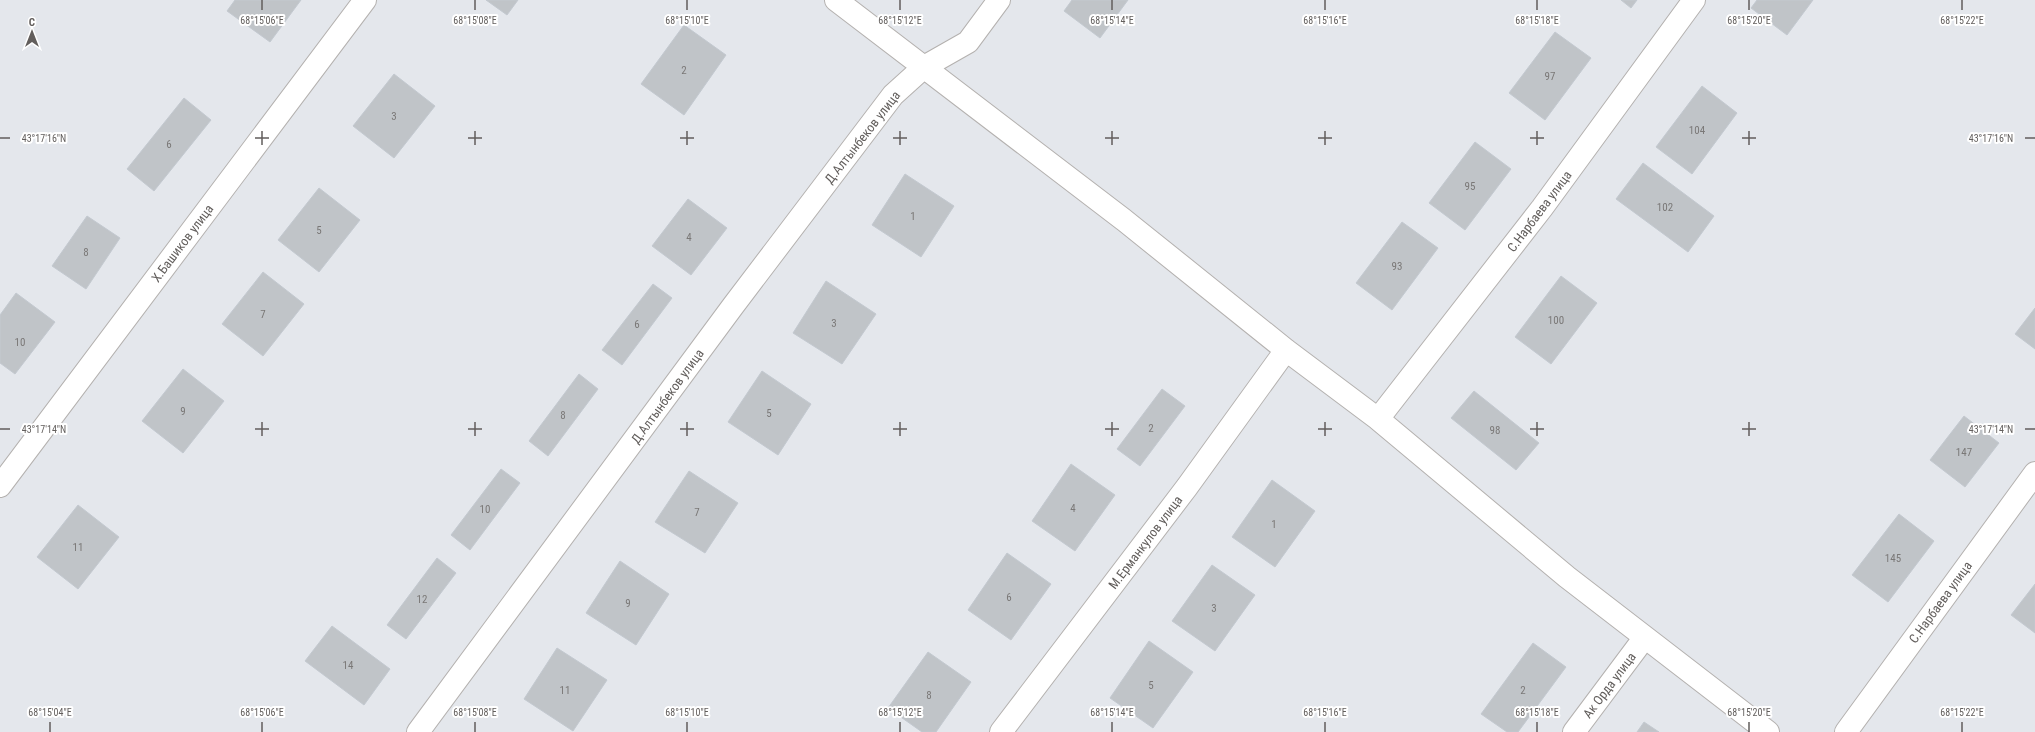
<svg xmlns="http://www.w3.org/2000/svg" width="2035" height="732" viewBox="0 0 2035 732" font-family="'Roboto Condensed',sans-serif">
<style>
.building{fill:#c0c4c8;stroke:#c3c9d0}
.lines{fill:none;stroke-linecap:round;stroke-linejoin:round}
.street-casing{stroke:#b4b1af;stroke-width:24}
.street{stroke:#fff;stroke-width:22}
.ticks{fill:none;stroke:#625e5c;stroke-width:1.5}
.labels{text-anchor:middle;stroke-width:4;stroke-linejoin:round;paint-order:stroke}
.number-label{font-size:11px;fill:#7a7877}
.street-label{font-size:13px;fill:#625e5c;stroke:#fff}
.ticks-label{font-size:10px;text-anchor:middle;fill:#625e5c;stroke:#fff;stroke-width:4;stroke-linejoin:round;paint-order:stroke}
</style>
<rect width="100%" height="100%" fill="#e4e7ec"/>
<!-- building -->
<path class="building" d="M 235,0 L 301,0 L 270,42 L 227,11 Z
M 486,0 L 518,0 L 507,15 Z
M 1072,0 L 1128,0 L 1100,38 L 1064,11 Z
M 1621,0 L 1637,0 L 1631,8 Z
M 1757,0 L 1813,0 L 1787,35 L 1751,8 Z
M 684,25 L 726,55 L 684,115 L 641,84 Z
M 1555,32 L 1591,58 L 1545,120 L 1509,93 Z
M 394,74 L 435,106 L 394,158 L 353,126 Z
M 1702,86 L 1737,113 L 1692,174 L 1656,147 Z
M 184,98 L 211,120 L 154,191 L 127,169 Z
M 1475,142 L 1511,169 L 1465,230 L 1429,203 Z
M 1643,163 L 1714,216 L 1688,252 L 1616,199 Z
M 905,174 L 954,206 L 921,257 L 872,225 Z
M 319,188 L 360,220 L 319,272 L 278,240 Z
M 688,199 L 727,228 L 691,275 L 652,246 Z
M 87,216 L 120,238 L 86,289 L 52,266 Z
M 1402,222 L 1438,248 L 1392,310 L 1356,283 Z
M 263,272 L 304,304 L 263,356 L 222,324 Z
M 1561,276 L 1597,303 L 1551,364 L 1515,337 Z
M 826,281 L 876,314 L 842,364 L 793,333 Z
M 653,284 L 672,298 L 622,365 L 602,350 Z
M 16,293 L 55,322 L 15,374 L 0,363 L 0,315 Z
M 2035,308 L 2035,349 L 2015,334 Z
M 183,369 L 224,401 L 183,453 L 142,421 Z
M 762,371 L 811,404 L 778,455 L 728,422 Z
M 579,374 L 598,389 L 548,456 L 529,441 Z
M 1162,389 L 1185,406 L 1140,466 L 1117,449 Z
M 1474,391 L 1539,443 L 1516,470 L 1451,418 Z
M 1964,416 L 1999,443 L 1965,487 L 1930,460 Z
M 1071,464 L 1115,495 L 1075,551 L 1032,521 Z
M 501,469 L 520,483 L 470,550 L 451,535 Z
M 689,471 L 738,503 L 705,553 L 655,522 Z
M 1272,480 L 1315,511 L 1275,567 L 1232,537 Z
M 78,505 L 119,537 L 78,589 L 37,557 Z
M 1899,514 L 1934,541 L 1888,602 L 1852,575 Z
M 1007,553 L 1051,584 L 1011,640 L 968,610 Z
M 437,558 L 456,573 L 406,639 L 387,625 Z
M 620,561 L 669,594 L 636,645 L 586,613 Z
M 1212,565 L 1255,595 L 1215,651 L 1172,621 Z
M 2035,584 L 2035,633 L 2011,615 Z
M 332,626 L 390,669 L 364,705 L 305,661 Z
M 1149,641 L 1193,672 L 1153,728 L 1110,698 Z
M 1533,643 L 1566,667 L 1518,732 L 1507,732 L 1481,714 Z
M 557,648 L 607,680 L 573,731 L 524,699 Z
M 928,652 L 971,682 L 936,732 L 922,732 L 888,708 Z
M 1644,722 L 1659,732 L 1637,732 Z"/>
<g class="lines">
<!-- street casing -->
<g class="street-casing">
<path id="street" d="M 836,0 L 1124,220 L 1286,350 L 1378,419 L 1567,577 L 1768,732
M 1378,419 L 1542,208 L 1694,0
M 0,486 L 365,0
M 418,732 L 733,306 L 893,95 L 924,67 L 968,42 L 999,0
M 1001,732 L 1187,487 L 1286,350
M 1574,732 L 1645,637
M 1846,732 L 2035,473"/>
</g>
<!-- street -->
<use href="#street" class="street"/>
</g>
<!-- ticks -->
<path class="ticks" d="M 262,0 L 262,10M 475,0 L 475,10M 687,0 L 687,10M 900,0 L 900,10M 1112,0 L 1112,10M 1325,0 L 1325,10M 1537,0 L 1537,10M 1749,0 L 1749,10M 1962,0 L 1962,10M 262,131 L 262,145M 475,131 L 475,145M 687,131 L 687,145M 900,131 L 900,145M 1112,131 L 1112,145M 1325,131 L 1325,145M 1537,131 L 1537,145M 1749,131 L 1749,145M 0,138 L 10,138M 255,138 L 269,138M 468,138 L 482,138M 680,138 L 694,138M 893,138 L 907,138M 1105,138 L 1119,138M 1318,138 L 1332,138M 1530,138 L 1544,138M 1742,138 L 1756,138M 2025,138 L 2035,138M 262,422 L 262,436M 475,422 L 475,436M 687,422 L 687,436M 900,422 L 900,436M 1112,422 L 1112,436M 1325,422 L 1325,436M 1537,422 L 1537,436M 1749,422 L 1749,436M 0,429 L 10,429M 255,429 L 269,429M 468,429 L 482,429M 680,429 L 694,429M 893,429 L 907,429M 1105,429 L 1119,429M 1318,429 L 1332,429M 1530,429 L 1544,429M 1742,429 L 1756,429M 2025,429 L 2035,429M 50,722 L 50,732M 262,722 L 262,732M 475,722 L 475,732M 687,722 L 687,732M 900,722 L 900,732M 1112,722 L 1112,732M 1325,722 L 1325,732M 1537,722 L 1537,732M 1749,722 L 1749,732M 1962,722 L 1962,732"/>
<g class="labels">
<!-- number labels -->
<g class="number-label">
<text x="684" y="74">2</text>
<text x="1550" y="80">97</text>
<text x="394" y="120">3</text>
<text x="1697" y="134">104</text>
<text x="169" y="148">6</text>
<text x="1470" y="190">95</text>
<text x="1665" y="211">102</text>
<text x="913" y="220">1</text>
<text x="319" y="234">5</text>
<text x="689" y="241">4</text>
<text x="86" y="256">8</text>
<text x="1397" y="270">93</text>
<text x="263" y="318">7</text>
<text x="1556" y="324">100</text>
<text x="834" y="327">3</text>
<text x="637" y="328">6</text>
<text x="20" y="346">10</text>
<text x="183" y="415">9</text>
<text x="769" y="417">5</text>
<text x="563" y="419">8</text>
<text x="1151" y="432">2</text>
<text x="1495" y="434">98</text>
<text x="1964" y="456">147</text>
<text x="1073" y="512">4</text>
<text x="485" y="513">10</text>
<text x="697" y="516">7</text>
<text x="1274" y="528">1</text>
<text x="78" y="551">11</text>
<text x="1893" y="562">145</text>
<text x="1009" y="601">6</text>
<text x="422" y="603">12</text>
<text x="628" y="607">9</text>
<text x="1214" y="612">3</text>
<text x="348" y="669">14</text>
<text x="1151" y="689">5</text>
<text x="565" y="694">11</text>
<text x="1523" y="694">2</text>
<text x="929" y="699">8</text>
</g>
<!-- street labels -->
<g class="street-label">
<text transform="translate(862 137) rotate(-52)" y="5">Д.Алтынбеков улица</text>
<text transform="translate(1539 211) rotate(-53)" y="5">С.Нарбаева улица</text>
<text transform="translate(182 243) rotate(-53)" y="5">Х.Башиков улица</text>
<text transform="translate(667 396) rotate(-54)" y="5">Д.Алтынбеков улица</text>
<text transform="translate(1145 542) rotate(-53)" y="5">М.Ерманкулов улица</text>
<text transform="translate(1940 602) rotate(-54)" y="5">С.Нарбаева улица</text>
<text transform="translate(1609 685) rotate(-53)" y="5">Ак Орда улица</text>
</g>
</g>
<g class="ticks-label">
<text x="262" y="24">68°15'06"E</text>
<text x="475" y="24">68°15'08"E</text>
<text x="687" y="24">68°15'10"E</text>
<text x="900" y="24">68°15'12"E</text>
<text x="1112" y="24">68°15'14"E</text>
<text x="1325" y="24">68°15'16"E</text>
<text x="1537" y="24">68°15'18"E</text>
<text x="1749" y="24">68°15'20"E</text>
<text x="1962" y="24">68°15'22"E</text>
<text x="44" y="142">43°17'16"N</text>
<text x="1991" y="142">43°17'16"N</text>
<text x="44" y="433">43°17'14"N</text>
<text x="1991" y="433">43°17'14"N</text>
<text x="50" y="716">68°15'04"E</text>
<text x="262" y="716">68°15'06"E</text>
<text x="475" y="716">68°15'08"E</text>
<text x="687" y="716">68°15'10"E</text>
<text x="900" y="716">68°15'12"E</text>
<text x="1112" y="716">68°15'14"E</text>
<text x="1325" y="716">68°15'16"E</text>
<text x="1537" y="716">68°15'18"E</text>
<text x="1749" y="716">68°15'20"E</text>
<text x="1962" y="716">68°15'22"E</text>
</g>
<!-- north arrow -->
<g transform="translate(32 32)" stroke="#ffffff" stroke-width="3" paint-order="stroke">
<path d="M0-3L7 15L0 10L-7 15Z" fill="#625e5c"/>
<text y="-6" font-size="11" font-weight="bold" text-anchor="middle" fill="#625e5c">С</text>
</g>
</svg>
